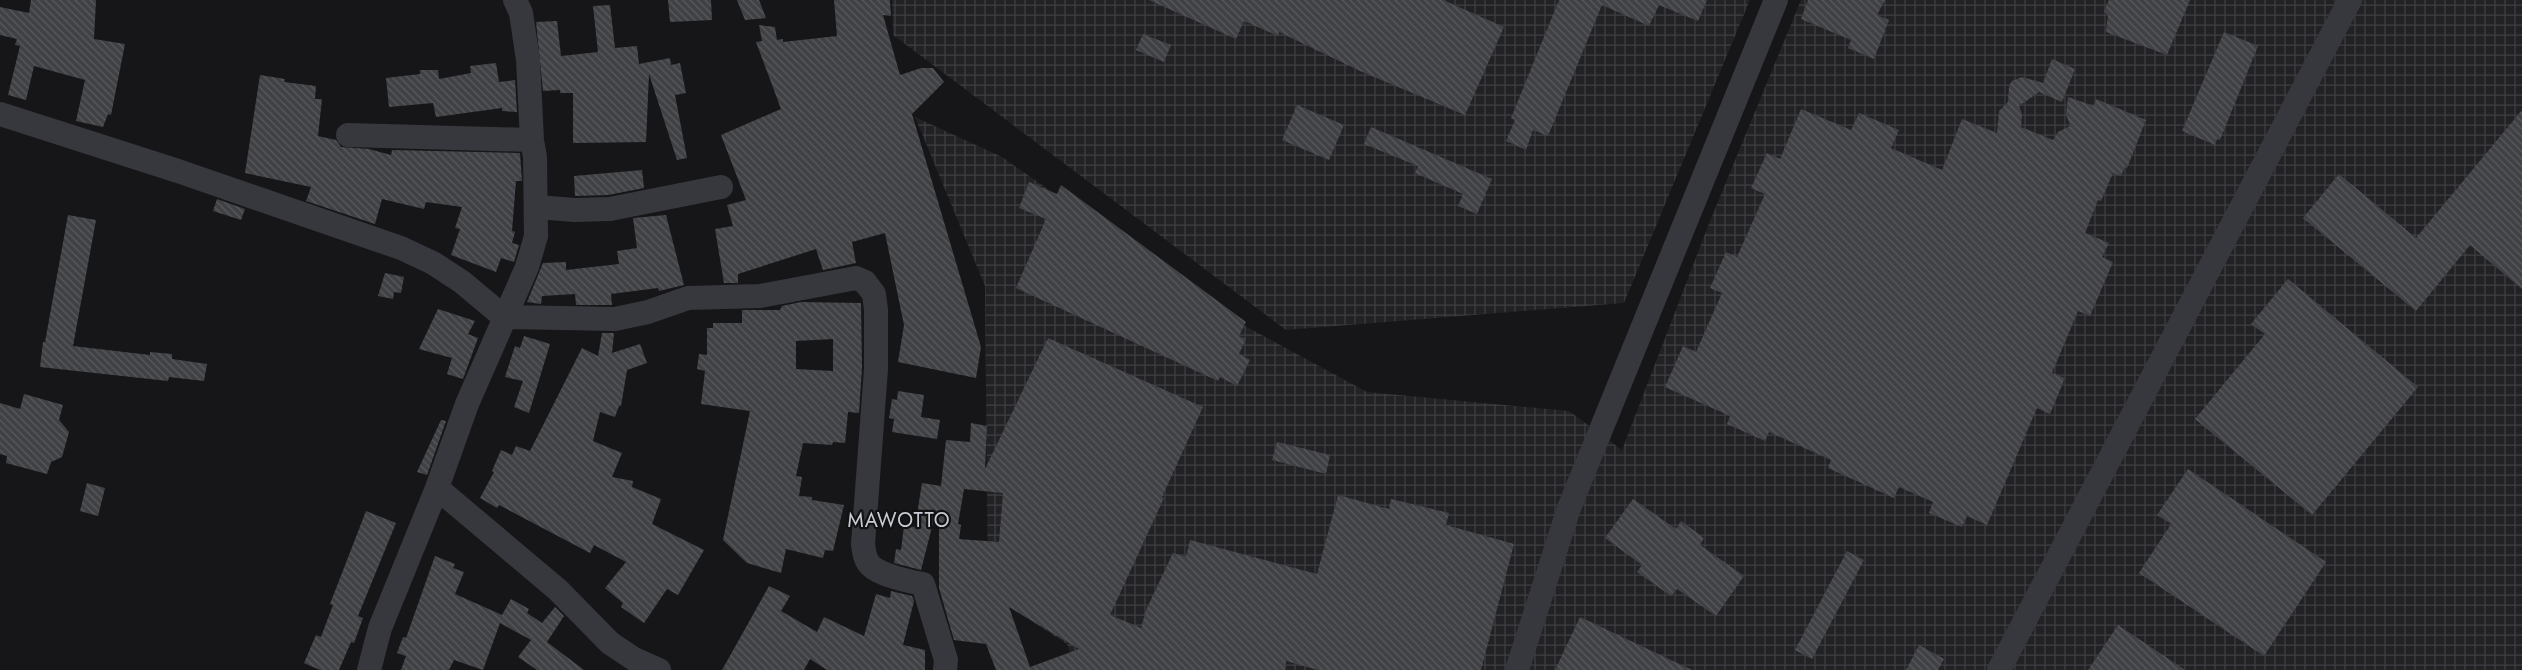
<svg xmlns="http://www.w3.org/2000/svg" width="2522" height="670" viewBox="0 0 2522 670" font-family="Jost,sans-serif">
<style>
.industrial{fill:url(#industrial-grid)}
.building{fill:url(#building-back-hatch);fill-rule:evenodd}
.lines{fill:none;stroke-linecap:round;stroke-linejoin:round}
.street{stroke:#37383d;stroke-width:24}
.labels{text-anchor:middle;stroke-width:4.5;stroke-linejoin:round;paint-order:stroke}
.quarter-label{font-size:20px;letter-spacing:1px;fill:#c9ccd4;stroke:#111113}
</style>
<defs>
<pattern id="industrial-grid" width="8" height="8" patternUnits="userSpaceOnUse" patternTransform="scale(1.25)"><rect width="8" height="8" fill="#222225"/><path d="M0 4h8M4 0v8" fill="none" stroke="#3f3f43"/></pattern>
<pattern id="building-back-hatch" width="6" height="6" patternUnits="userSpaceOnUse" patternTransform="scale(1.25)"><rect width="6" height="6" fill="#404145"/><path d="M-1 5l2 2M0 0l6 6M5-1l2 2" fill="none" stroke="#595a5e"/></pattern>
</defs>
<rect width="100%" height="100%" fill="#161618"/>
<!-- industrial -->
<path class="industrial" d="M 892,0 L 1750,0 L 1624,303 L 1286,330 L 893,35 Z
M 1801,0 L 2522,0 L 2522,670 L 1076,670 L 1067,644 L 988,593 L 985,286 L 915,117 L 1002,157 L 1236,321 L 1367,392 L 1569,411 L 1622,450 L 1710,221 Z"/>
<!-- building -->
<path class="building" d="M 31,0 L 96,0 L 94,39 L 125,44 L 111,115 L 108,114 L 103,127 L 76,121 L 85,80 L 34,66 L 26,100 L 8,95 L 20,46 L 15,45 L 17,39 L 0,35 L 0,7 L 29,13 Z
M 668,0 L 711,0 L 712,20 L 670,22 Z
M 737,0 L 759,0 L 766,18 L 745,20 Z
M 834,0 L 890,0 L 891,16 L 883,15 L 900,75 L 921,68 L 933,68 L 944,82 L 912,114 L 981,347 L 976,378 L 898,362 L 904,325 L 885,233 L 852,242 L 856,263 L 823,270 L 816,249 L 738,274 L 738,283 L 724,283 L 715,229 L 733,226 L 727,205 L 746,200 L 721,135 L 781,109 L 756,42 L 762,41 L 759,25 L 775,27 L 777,40 L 783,39 L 783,42 L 837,36 Z
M 1149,0 L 1443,0 L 1504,27 L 1465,115 L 1360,71 L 1279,32 L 1278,36 L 1244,21 L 1236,39 Z
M 1559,0 L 1707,0 L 1698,21 L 1659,5 L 1649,26 L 1602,5 L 1548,136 L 1533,130 L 1526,150 L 1506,141 L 1515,120 L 1511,118 Z
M 1808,0 L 1885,0 L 1877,15 L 1889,20 L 1874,59 L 1848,48 L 1851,40 L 1801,19 Z
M 2109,0 L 2190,0 L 2167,55 L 2106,32 L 2108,15 L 2104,11 Z
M 610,5 L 615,48 L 637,46 L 639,64 L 670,58 L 671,65 L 680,63 L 686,93 L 675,95 L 687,158 L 677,160 L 649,74 L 646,142 L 573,143 L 573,93 L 560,93 L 560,90 L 543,91 L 536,22 L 557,21 L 561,56 L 598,52 L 593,6 Z
M 2224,32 L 2258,46 L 2220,140 L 2217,139 L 2215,145 L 2182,131 Z
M 1143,34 L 1171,45 L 1164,62 L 1136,50 Z
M 2052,59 L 2075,69 L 2062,102 L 2039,92 L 2019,106 L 2022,114 L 2021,127 L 2053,140 L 2058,132 L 2070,126 L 2066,114 L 2068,97 L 2094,106 L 2096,99 L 2146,120 L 2127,168 L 2125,167 L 2121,176 L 2113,173 L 2101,201 L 2098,200 L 2085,233 L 2109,243 L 2102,257 L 2113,262 L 2090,316 L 2078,311 L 2052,373 L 2065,378 L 2050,414 L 2037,408 L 1987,525 L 1967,516 L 1962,527 L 1929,513 L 1933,502 L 1899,487 L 1894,498 L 1828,468 L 1831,460 L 1769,432 L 1765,441 L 1727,424 L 1730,416 L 1665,387 L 1683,346 L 1696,352 L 1722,293 L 1710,288 L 1726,252 L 1737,257 L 1765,194 L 1751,188 L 1767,153 L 1780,159 L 1801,109 L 1851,130 L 1859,113 L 1899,130 L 1891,148 L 1942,170 L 1962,119 L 1997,133 L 1999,111 L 2008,102 L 2009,86 L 2012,81 L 2022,77 L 2043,83 Z
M 496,63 L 499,82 L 515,80 L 517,112 L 502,111 L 502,108 L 436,117 L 433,103 L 389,107 L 386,78 L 420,74 L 420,70 L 438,70 L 439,79 L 471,73 L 470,66 Z
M 260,75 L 285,79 L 284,82 L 316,86 L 315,99 L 322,99 L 318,136 L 336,140 L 341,147 L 369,149 L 391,155 L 392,150 L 520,153 L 522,181 L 516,181 L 512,231 L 515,232 L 512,243 L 519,245 L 514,262 L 501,258 L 496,272 L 451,255 L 460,229 L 455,228 L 462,207 L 426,202 L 424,209 L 382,199 L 375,224 L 306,201 L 311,187 L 245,173 Z
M 1297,105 L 1344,125 L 1329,160 L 1282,140 Z
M 2522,110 L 2522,289 L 2470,245 L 2416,311 L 2303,218 L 2339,174 L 2416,238 Z
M 1371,127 L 1492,179 L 1477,214 L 1458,206 L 1463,194 L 1415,173 L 1418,166 L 1364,144 Z
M 642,170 L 644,188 L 608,195 L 575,196 L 574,176 Z
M 1029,182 L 1057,194 L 1061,185 L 1246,322 L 1239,336 L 1246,339 L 1239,354 L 1250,360 L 1237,386 L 1220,377 L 1218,381 L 1016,288 L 1046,219 L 1019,208 Z
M 217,199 L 245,209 L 241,220 L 213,211 Z
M 68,215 L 96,220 L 73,346 L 150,355 L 150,352 L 172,354 L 172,359 L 207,364 L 204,381 L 169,377 L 168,381 L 40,367 L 43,342 L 45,342 Z
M 666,215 L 684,285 L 659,291 L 658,288 L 611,294 L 612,305 L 576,305 L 575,294 L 542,296 L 541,304 L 527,302 L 543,263 L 566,262 L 566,270 L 619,264 L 617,251 L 637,248 L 633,218 Z
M 385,273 L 404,277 L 401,293 L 394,292 L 393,299 L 378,296 Z
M 2288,279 L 2418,387 L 2312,515 L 2195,419 L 2265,334 L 2251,324 Z
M 801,302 L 861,303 L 862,368 L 859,413 L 848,412 L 845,443 L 833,442 L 832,445 L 803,443 L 796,476 L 802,477 L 799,496 L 812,497 L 812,500 L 844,505 L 833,551 L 825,550 L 823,558 L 786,549 L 781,573 L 747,563 L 723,540 L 750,411 L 701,404 L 705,371 L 697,369 L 699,354 L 707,355 L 707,328 L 713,328 L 713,323 L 742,323 L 742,310 L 780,310 L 782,306 ZM 833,339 L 833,371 L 796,369 L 796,341 Z
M 438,309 L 475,321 L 468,334 L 478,338 L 463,379 L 447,374 L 452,358 L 419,349 Z
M 602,333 L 614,333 L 612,353 L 640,344 L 647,363 L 627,370 L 621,406 L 619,406 L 615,417 L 600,412 L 593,441 L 622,453 L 612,477 L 633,481 L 632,487 L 661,499 L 652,524 L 704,550 L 678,595 L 667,589 L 644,623 L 621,607 L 623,603 L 605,588 L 626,562 L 594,545 L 590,553 L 499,505 L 497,508 L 480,498 L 494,472 L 492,471 L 501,450 L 512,455 L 516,446 L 530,451 L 582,348 L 598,356 Z
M 524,336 L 550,344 L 529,413 L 514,407 L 523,381 L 505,377 L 515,346 L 520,348 Z
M 1048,338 L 1203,407 L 1162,497 L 1164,498 L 1110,615 L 1141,628 L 1146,610 L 1173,553 L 1186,557 L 1190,540 L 1317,574 L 1338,495 L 1389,509 L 1391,499 L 1449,513 L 1446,525 L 1514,544 L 1481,670 L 1318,670 L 1286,661 L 1285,670 L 996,670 L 986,644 L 954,640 L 939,588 L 939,519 L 934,519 L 921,570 L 894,563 L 896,549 L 901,550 L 904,526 L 915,527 L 922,483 L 941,486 L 946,440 L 970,442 L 971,423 L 987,426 L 985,469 ZM 964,489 L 1003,493 L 999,542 L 959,539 L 961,525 L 958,524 ZM 1009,607 L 1079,649 L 1030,667 Z
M 898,391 L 924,395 L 921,417 L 940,420 L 937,439 L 892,432 L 894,419 L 889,418 L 892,399 L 897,400 Z
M 24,394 L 63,405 L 59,420 L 69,432 L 62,457 L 51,462 L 47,474 L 6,463 L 7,456 L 0,454 L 0,403 L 20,409 Z
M 441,420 L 446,421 L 427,475 L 417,472 Z
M 1277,442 L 1330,455 L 1326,474 L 1272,460 Z
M 2188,469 L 2326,562 L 2264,656 L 2139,573 L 2171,524 L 2157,515 Z
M 87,483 L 105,488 L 98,516 L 80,511 Z
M 1633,499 L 1676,529 L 1681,521 L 1704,538 L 1700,545 L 1744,576 L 1716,616 L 1677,589 L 1671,596 L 1637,572 L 1642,565 L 1605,538 Z
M 366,511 L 396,523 L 358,616 L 363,618 L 354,643 L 351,642 L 339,670 L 320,670 L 304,663 L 316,635 L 321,637 L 333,605 L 330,604 Z
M 1847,551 L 1864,560 L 1812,659 L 1795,650 Z
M 435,556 L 455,564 L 453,568 L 464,572 L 455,594 L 502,615 L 511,599 L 529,609 L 527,613 L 542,623 L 555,607 L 564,616 L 547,642 L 584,670 L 537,670 L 518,657 L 531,640 L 500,623 L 483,670 L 454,660 L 449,670 L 401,670 L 406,656 L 397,653 L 403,637 L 406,638 Z
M 769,586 L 790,596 L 781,611 L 817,632 L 824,617 L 864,636 L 876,594 L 890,598 L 891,591 L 912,596 L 914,601 L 903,645 L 925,650 L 925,670 L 827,670 L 810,659 L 804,670 L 722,670 Z
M 1580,617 L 1692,670 L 1555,670 Z
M 2118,625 L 2185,670 L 2088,670 Z
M 1919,645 L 1944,659 L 1938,670 L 1906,670 Z"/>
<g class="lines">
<!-- street -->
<path class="street" d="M 0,114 L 178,171 L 401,248 L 433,263 L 462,282 L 504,317 L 615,319 L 648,312 L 688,298 L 760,296 L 856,278 L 865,282 L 874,294 L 876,310 L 876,369 L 863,544 C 864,552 865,561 871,566 C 880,575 911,582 923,584 L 946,660 L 945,670
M 348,135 L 532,140
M 536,207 L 575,210 L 610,209 L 721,187
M 437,488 L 558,590 L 610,643 L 634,659 L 659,670
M 369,670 L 380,628 L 437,488 L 467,404 L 527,267 L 536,236 L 535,157 L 532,140 L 528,60 L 521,13 L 515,0
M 1517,670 L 1569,508 L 1776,0
M 1999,670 L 2350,0"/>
</g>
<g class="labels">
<!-- quarter labels -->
<g class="quarter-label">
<text x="899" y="527">MAWOTTO</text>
</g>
</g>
</svg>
